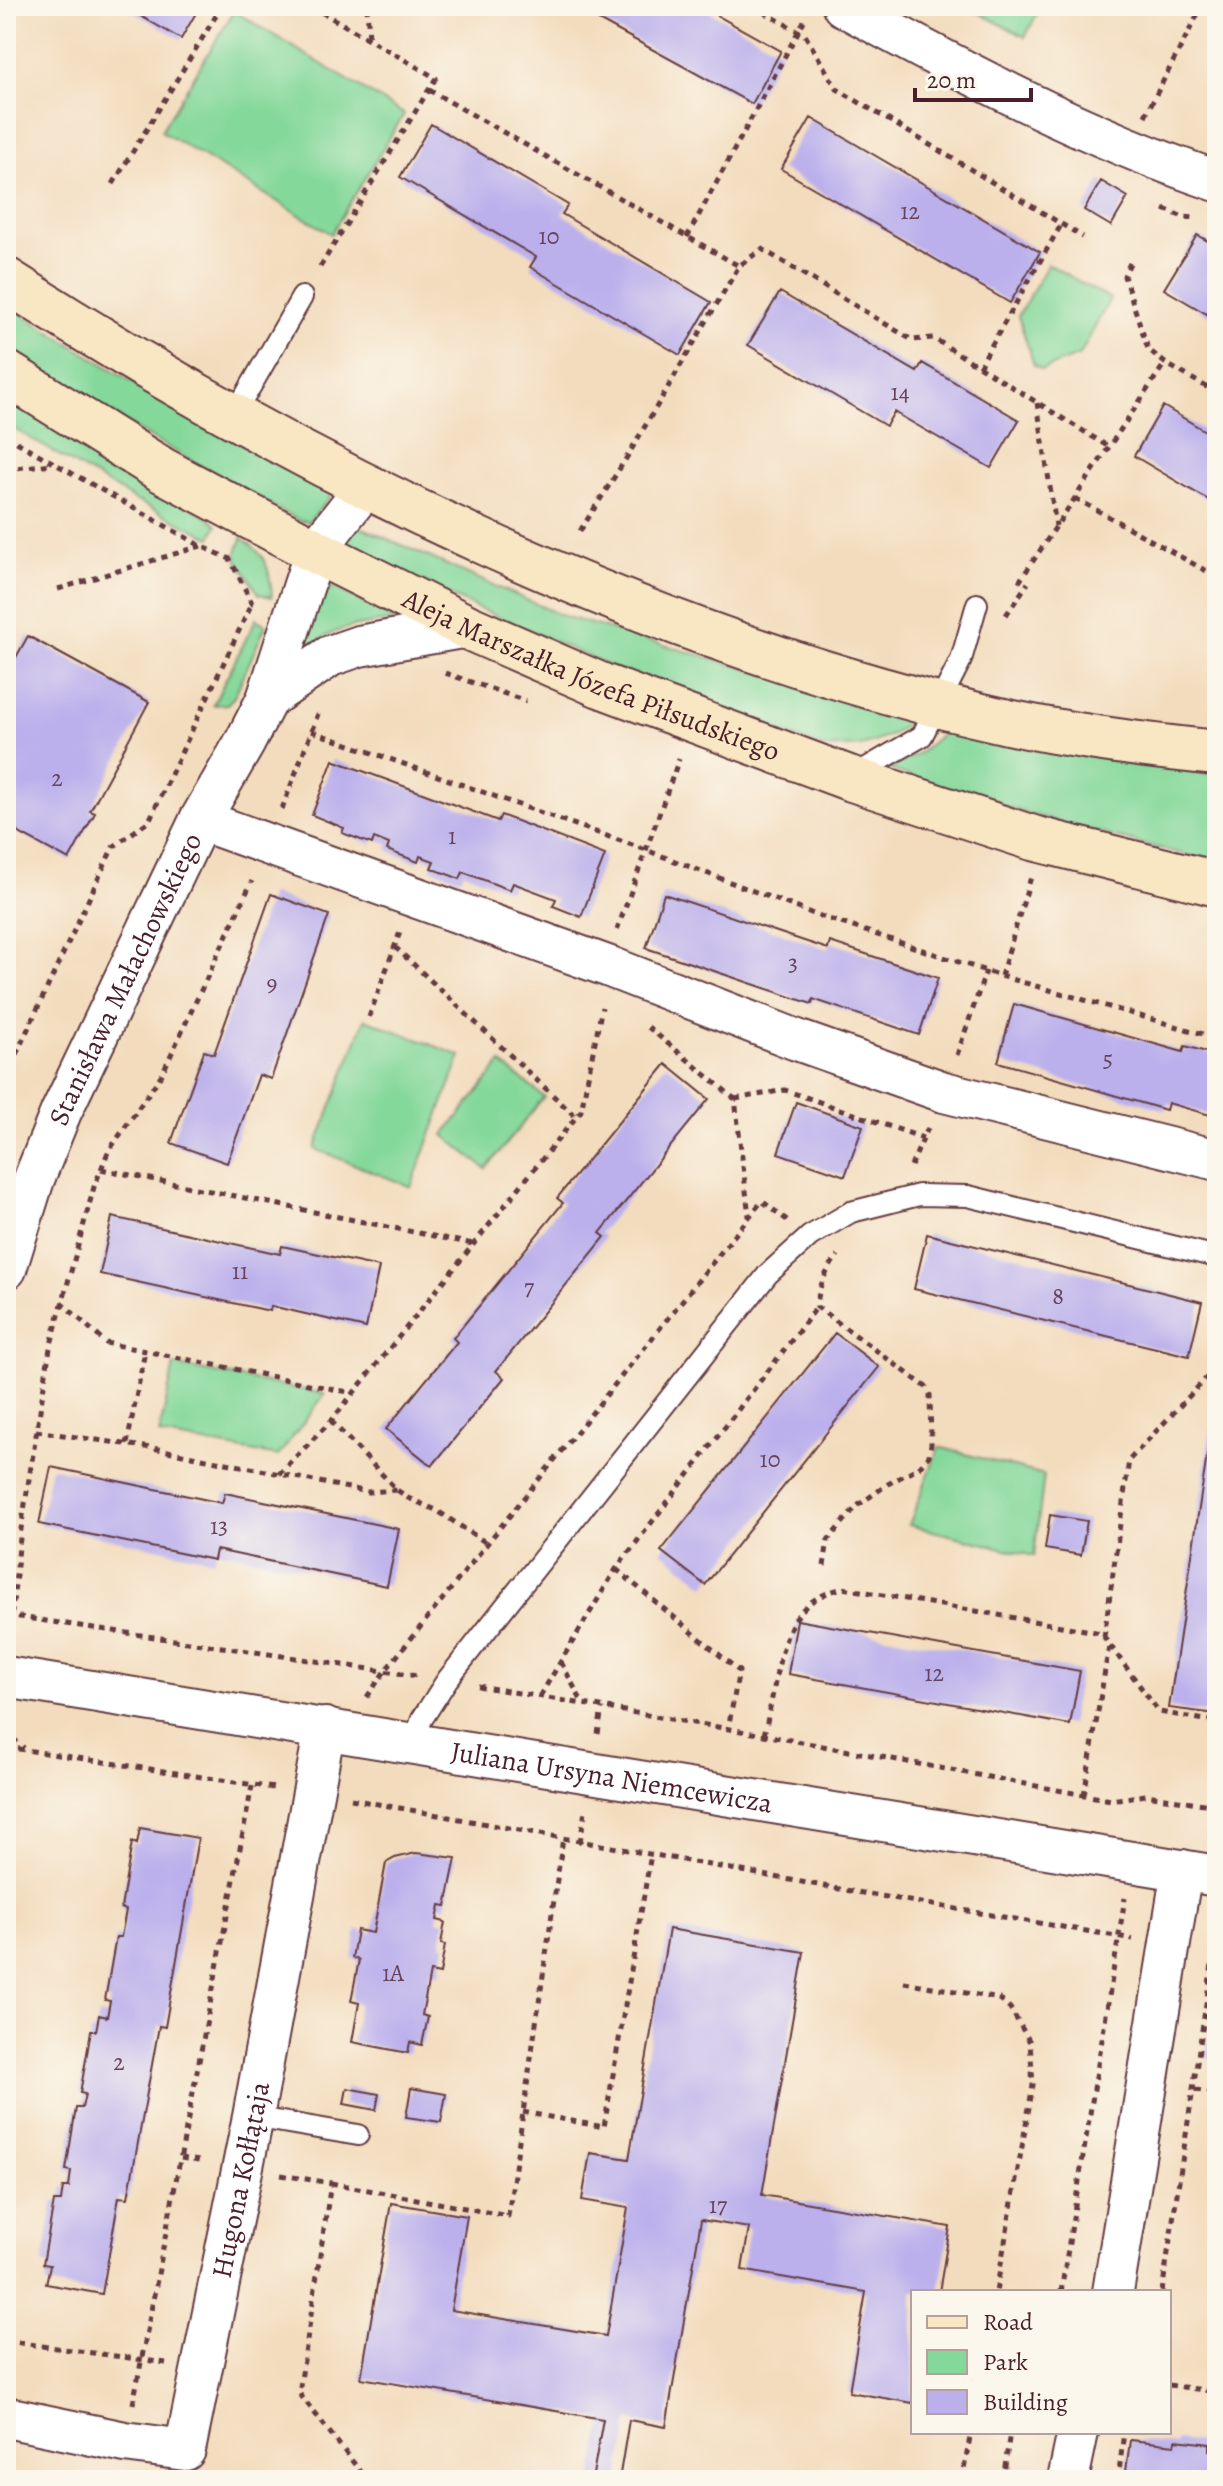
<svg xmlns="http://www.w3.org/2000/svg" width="1223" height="2486" viewBox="0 0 1223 2486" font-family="Alegreya,serif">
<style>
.green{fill:#84d89a;stroke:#677c62;stroke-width:2}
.building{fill:#bbb0ec}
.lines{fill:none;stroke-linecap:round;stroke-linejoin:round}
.lane-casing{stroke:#633b41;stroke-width:24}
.street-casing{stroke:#633b41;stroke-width:44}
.secondary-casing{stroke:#633b41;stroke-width:48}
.path{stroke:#633b41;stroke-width:5;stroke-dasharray:6 6;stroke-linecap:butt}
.lane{stroke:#fff;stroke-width:20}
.street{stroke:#fff;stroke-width:40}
.secondary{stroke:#f9e7c3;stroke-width:44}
.labels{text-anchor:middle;stroke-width:6;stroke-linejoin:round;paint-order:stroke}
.number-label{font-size:24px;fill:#66435b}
.street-label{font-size:28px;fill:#4a1f2b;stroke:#fbf7ec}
</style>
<rect width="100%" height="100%" fill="#fbf7ec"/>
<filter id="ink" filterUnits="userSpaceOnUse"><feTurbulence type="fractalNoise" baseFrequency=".0125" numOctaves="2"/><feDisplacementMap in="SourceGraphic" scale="16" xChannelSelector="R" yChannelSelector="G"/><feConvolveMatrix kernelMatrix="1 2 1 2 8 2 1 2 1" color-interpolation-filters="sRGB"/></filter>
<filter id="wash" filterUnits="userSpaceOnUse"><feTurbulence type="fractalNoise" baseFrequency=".006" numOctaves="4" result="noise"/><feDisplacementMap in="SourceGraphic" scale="32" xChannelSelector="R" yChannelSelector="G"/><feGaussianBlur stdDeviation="1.8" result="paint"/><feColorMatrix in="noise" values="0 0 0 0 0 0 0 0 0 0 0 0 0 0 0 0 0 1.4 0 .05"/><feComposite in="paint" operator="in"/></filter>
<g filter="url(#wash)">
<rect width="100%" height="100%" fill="#f3dcbd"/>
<!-- green -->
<path class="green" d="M 966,6 L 1041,6 L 1025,37 Z
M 234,11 L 404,114 L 331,234 L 161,131 Z
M 1048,264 L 1110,299 L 1080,355 L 1042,370 L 1034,365 L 1018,316 Z
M 6,305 L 174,407 L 331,492 L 331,496 L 309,522 L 300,521 L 153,439 L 6,348 Z
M 6,393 L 213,521 L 217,525 L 211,538 L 137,501 L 6,424 Z
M 353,527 L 363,528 L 563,616 L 748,669 L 909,719 L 910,722 L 893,734 L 874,742 L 861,746 L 824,748 L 649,683 L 466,603 L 340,542 Z
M 242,538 C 267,555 270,569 272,597 L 259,594 L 237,559 L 236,555 Z
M 321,581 L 397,620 C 371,624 338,625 317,642 C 307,650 299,661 290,670 Z
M 256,619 L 266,625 L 234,697 L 227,704 L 213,705 Z
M 947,730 L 989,739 L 1217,775 L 1217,862 C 1106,836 997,807 889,769 L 921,752 Z
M 365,1019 L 461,1056 L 411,1187 L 315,1149 Z
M 501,1063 L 544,1097 L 486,1169 L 444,1135 Z
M 174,1365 L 325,1394 L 278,1456 L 159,1435 Z
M 939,1447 L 1044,1475 L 1034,1556 L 909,1525 Z"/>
<g id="blocks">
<!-- building -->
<path class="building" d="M 123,6 L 200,6 L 181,39 Z
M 573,6 L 700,6 L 781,51 L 752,104 Z
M 811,118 L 1040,252 L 1010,303 L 781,169 Z
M 431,124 L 568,205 L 562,214 L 711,302 L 680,355 L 530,267 L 536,257 L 400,177 Z
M 1101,181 L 1128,197 L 1111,226 L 1084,210 Z
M 1197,235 L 1217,246 L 1217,320 L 1164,289 Z
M 780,292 L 917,372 L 922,363 L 1019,420 L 991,468 L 894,412 L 886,426 L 748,345 Z
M 1163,406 L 1217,438 L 1217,505 L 1134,456 Z
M 28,636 L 149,702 L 90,811 L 95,813 L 69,860 L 6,826 L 6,675 Z
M 333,760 L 498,821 L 501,815 L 605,855 L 581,917 L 553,906 L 556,899 L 513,883 L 510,890 L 463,872 L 460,879 L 431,868 L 434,861 L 420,856 L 418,862 L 387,850 L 389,844 L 374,838 L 372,844 L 342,833 L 344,828 L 312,815 Z
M 271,894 L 329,915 L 271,1079 L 259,1075 L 227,1163 L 171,1143 L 204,1051 L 214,1054 Z
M 664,894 L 828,949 L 830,942 L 938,978 L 919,1035 L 813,999 L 812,1004 L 646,948 Z
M 1014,1004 L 1183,1052 L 1185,1046 L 1217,1055 L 1217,1117 L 1168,1103 L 1166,1110 L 998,1062 Z
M 666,1064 L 709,1099 L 600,1233 L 605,1237 L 496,1371 L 504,1378 L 432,1466 L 386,1429 L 457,1342 L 453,1338 L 563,1203 L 557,1198 Z
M 796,1102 L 863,1126 L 845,1176 L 778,1153 Z
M 112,1217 L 280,1254 L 282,1246 L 379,1267 L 366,1328 L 271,1306 L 270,1311 L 100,1274 Z
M 927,1234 L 1202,1302 L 1189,1356 L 914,1289 Z
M 835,1333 L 879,1367 L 705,1585 L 661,1551 Z
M 1211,1428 L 1217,1428 L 1217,1714 L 1169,1708 Z
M 51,1467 L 222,1503 L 225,1493 L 399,1529 L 387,1586 L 216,1550 L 214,1560 L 39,1524 Z
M 1050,1515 L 1087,1521 L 1081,1555 L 1045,1549 Z
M 797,1620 L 1080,1671 L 1070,1725 L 788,1674 Z
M 140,1828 L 198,1838 L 165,2027 L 159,2026 L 128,2198 L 119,2197 L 102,2294 L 46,2284 L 50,2265 L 43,2264 L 54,2201 L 61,2201 L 63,2187 L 69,2187 L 71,2171 L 66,2170 L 76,2108 L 82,2108 L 85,2094 L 80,2093 L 91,2031 L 96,2031 L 99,2015 L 107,2017 L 110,2001 L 105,2000 L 116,1937 L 121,1937 L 126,1910 L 121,1908 L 132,1842 L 137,1844 Z
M 416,1853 L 456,1858 L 446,1906 L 440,1905 L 437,1920 L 445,1922 L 441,1944 L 445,1945 L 440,1974 L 430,1972 L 422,2015 L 428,2017 L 422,2045 L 410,2042 L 408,2053 L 352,2042 L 359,2003 L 351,2001 L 359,1960 L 352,1958 L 357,1930 L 373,1933 L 386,1863 L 395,1858 Z
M 669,1929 L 804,1952 L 762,2195 L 950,2227 L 939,2292 L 913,2292 L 913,2403 L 849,2392 L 866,2292 L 742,2270 L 749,2228 L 701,2220 L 666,2427 L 629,2420 L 619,2480 L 592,2480 L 603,2419 L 361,2378 L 391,2203 L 467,2216 L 451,2310 L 606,2336 L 628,2208 L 582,2200 L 590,2153 L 629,2159 Z
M 1211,2028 L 1217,2028 L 1217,2059 L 1206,2058 Z
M 347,2088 L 379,2094 L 376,2110 L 344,2104 Z
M 411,2088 L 446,2094 L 441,2122 L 406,2117 Z
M 1130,2440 L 1175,2445 L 1176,2440 L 1210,2444 L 1210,2451 L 1217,2451 L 1217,2480 L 1125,2480 Z"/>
</g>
</g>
<g filter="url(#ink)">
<use href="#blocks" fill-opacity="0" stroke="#633b41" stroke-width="2"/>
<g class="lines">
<!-- lane casing -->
<g class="lane-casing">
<path id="lane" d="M 233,417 L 302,297
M 853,776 L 922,736 L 961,660 L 977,604
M 413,1743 L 422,1719 L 447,1680 L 768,1274 L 810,1236 L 851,1212 L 919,1195 L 968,1196 L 1217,1257
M 253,2117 L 358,2135"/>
</g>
<!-- street casing -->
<g class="street-casing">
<g id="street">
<path d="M 843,6 C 964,72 1086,137 1217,181"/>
<path d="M 267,699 L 330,656 L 359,646 L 467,627"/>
<path d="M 200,820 L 610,967 L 797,1040 L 944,1092 L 1217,1160"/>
<path id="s1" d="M 6,1269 L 34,1179 L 61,1112 L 200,820 L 245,742 L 267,699 L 315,551 L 367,485"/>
<path id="s2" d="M 6,1677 L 1217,1876"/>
<path d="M 1113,2292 L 1182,1870"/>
<path id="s3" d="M 6,2417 L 125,2442 L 185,2450 L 253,2117 L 325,1728"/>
<path d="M 1068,2480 L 1078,2432"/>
</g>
</g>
<!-- secondary casing -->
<g class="secondary-casing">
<g id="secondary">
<path d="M 6,280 C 307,474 658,644 1008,722 C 1077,737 1147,746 1217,753"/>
<path id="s4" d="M 6,373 L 162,470 L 315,551 L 467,627 L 600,685 L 849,778 L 1033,838 L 1217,884"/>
</g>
</g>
<!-- path -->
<path class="path" d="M 311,6 L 436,78 L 317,272
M 367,6 L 369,39
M 753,6 L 805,35 L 837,89 L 1083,237
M 429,90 L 739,266
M 1145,116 L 1202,6
M 113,184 L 222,6
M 1164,209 L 1183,217 L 1198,218
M 687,237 L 805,19
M 1130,263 L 1124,276 L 1148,349 L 1165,363 L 1217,393
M 979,367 L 1061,225
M 1037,403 L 1056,526
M 6,436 L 201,546 L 230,559 L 252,603 L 258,605
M 6,469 L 53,464
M 1075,498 L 1217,577
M 580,531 L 627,457 L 739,266 L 762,249 L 912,340 L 933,338 L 1109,447
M 1019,582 L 1165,363
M 58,589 L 201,546
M 1006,615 L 1028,583
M 445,673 L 526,701
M 311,731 L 646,850 L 811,913 L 1001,976 L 1217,1038
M 282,809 L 318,714
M 617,930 L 679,759
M 395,947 L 576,1117
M 1001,976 L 1031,877
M 369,1017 L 400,932
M 648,1027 L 735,1099 L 749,1216
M 957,1055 L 986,971
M 6,1076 L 113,847 L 149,821 L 252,603
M 735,1099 L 785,1090 L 923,1138
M 911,1166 L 928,1128
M 101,1169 L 473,1244
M 61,1302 L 106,1343 L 353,1393
M 331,1421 L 397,1490 L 408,1498 L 436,1510 L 488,1544
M 36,1431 L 158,1449 L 368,1492 L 397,1490
M 127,1444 L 145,1351
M 279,1474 L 331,1421 L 581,1111 L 602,1007
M 824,1566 L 828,1540 L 857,1506 L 888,1484 L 919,1467 L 929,1456 L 931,1444 L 930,1395 L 926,1387 L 817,1307 C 818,1287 826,1271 838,1255
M 616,1569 L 739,1671 L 728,1729
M 6,1615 L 417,1676
M 1104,1637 L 1129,1460 L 1211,1373 L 1215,1368 L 1217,1357
M 9,1639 L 21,1529 L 50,1348 L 94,1187 L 108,1152 L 162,1074 L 252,881
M 561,1662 L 583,1704
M 478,1686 L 764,1735 L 1111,1800 L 1146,1795 L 1217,1806
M 540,1696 L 616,1569 L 817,1307
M 367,1697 L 385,1671 L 762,1201 L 787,1220
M 6,1729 L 11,1737 L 24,1748
M 598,1734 L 602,1708
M 764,1735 C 769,1714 773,1693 777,1672 C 787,1629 795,1600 843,1588 L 1096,1632 L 1104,1637 L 1159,1712 L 1217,1722
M 6,1747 L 274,1788
M 1084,1795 L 1109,1646
M 351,1799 L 845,1890 L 1133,1939
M 580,1842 L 585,1811
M 904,1982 L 1000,1999 L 1010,2008 L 1030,2042 L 1033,2085 L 996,2292
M 1195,2090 L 1217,2093
M 523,2112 L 604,2127 L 651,1854
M 181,2158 L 204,2162
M 281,2175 L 331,2183 L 299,2393 L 367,2480
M 331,2183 L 508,2216 L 563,1838
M 1061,2292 L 1125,1898
M 1162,2292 L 1215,1945
M 6,2341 L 166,2363
M 1169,2385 L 1217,2392
M 133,2404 L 252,1786
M 962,2480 L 971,2432
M 1003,2480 L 1010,2432
M 1118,2480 L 1124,2432"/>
<!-- lane -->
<use href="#lane" class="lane"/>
<!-- street -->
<use href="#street" class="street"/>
<!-- secondary -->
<use href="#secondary" class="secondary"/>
</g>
</g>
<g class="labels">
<!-- number labels -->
<g class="number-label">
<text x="910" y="219">12</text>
<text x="549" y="244">10</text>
<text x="900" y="400">14</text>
<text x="57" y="786">2</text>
<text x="452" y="844">1</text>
<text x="793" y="971">3</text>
<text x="272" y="991">9</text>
<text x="1108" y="1067">5</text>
<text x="240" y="1279">11</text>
<text x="529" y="1295">7</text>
<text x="1058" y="1304">8</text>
<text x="770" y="1467">10</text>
<text x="219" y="1534">13</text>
<text x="934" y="1681">12</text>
<text x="393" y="1981">1A</text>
<text x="119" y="2070">2</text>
<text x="718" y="2213">17</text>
</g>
<!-- street labels -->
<g class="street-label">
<text dy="10" stroke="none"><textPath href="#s4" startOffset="660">Aleja Marszałka Józefa Piłsudskiego</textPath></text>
<text dy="10" stroke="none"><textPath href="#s1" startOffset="314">Stanisława Małachowskiego</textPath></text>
<text dy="10" stroke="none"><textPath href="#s2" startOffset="614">Juliana Ursyna Niemcewicza</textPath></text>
<text dy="10" stroke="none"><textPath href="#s3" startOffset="458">Hugona Kołłątaja</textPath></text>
</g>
</g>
<!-- margin -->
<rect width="1223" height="2486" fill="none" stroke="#fbf7ec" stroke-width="32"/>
<!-- legend -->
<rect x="911" y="2290" width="260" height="144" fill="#fbf7ec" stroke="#b4a19f" stroke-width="2"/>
<rect x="927" y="2316" width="40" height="12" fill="#f9e7c3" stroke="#b4a19f" stroke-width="2"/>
<text x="983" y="2330" font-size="24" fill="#4a1f2b">Road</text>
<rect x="927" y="2350" width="40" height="24" fill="#84d89a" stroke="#b4a19f" stroke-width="2"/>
<text x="983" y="2370" font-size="24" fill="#4a1f2b">Park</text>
<rect x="927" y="2390" width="40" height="24" fill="#bbb0ec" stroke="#b4a19f" stroke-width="2"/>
<text x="983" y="2410" font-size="24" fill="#4a1f2b">Building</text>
<!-- scale -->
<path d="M915 88v12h116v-12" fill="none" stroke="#4a1f2b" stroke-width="4"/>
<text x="927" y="88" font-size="24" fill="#4a1f2b" stroke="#fbf7ec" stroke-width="6" paint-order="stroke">20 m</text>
</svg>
